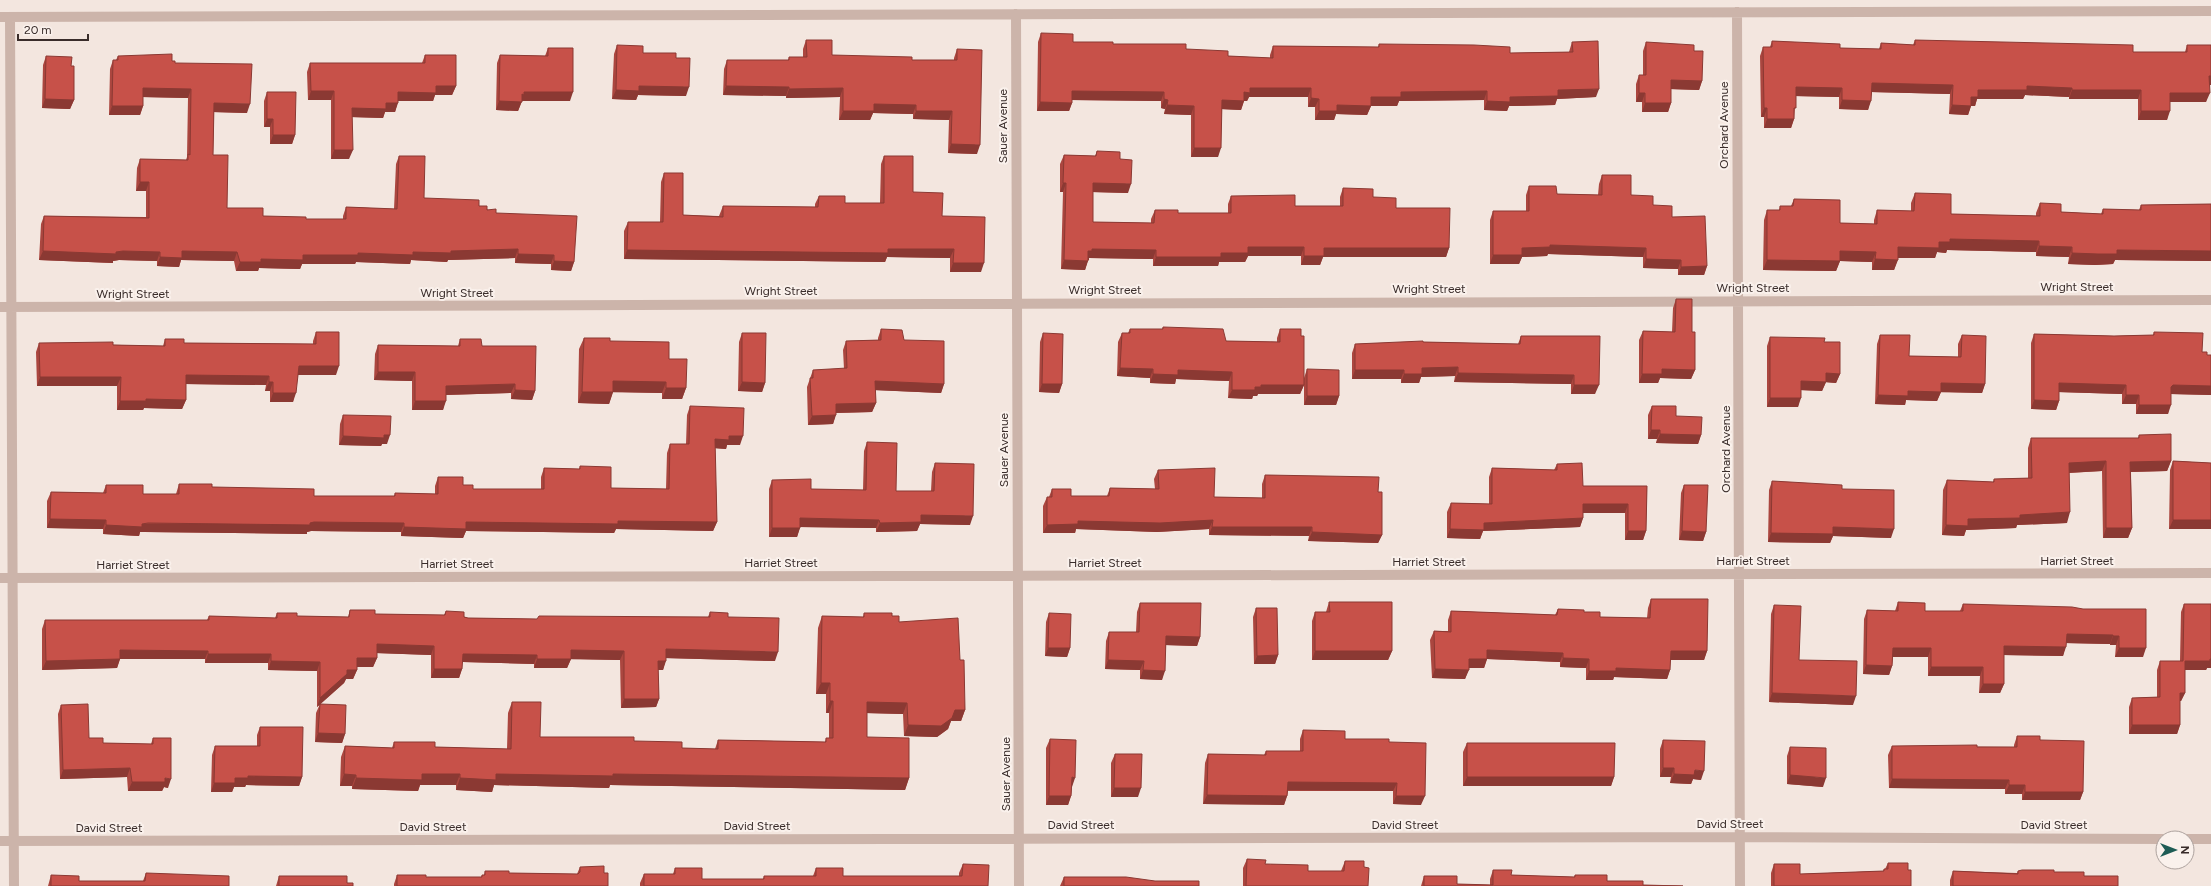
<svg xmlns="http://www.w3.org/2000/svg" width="2211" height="886" viewBox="0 0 2211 886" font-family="Figtree,sans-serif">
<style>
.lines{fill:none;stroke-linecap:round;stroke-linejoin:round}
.minor{stroke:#ccb4aa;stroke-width:10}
.wall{fill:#ab463f}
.shaded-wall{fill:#8b3933}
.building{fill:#c75149;stroke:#8b3933}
.labels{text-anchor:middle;stroke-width:4;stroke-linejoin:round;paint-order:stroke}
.street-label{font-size:12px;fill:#392c2a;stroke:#faf1ec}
</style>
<rect width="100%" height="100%" fill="#f3e6df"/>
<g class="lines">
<!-- minor -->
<path class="minor" d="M 1737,12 L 1740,886
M 1016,14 L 1019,886
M 0,17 L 2211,11
M 10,17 L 14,886
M 0,307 L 2211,300
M 0,578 L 2211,573
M 2187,839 L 2211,839
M 0,841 L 1740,837 L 2163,839"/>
</g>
<!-- wall -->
<path class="wall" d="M 1041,33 L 1073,42 L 1186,49 L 1228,56 L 1270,58 L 1270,55 L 1273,46 L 1378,47 L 1379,44 L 1510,53 L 1569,52 L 1572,42 L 1596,97 L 1557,99 L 1555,105 L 1509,106 L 1507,111 L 1484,110 L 1484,100 L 1399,101 L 1397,106 L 1371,106 L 1367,115 L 1336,114 L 1334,120 L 1315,120 L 1315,107 L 1308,107 L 1308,97 L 1249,97 L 1247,101 L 1244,101 L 1241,110 L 1222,109 L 1218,157 L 1191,157 L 1191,115 L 1164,114 L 1165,109 L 1161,108 L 1161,101 L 1072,100 L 1072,103 L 1069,111 L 1037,111 L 1038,42 Z
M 806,40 L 832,55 L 912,60 L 954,60 L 954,58 L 957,49 L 977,154 L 948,153 L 949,120 L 913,119 L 913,114 L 873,113 L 870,120 L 839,120 L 840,97 L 786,98 L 786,96 L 723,95 L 724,69 L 727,60 L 788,60 L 789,57 L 803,57 L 803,49 Z
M 1915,40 L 2133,52 L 2185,52 L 2187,45 L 2211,85 L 2209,85 L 2206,102 L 2170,102 L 2167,120 L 2138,120 L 2138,99 L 2069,99 L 2069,97 L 2025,95 L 2023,99 L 1977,99 L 1975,106 L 1971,106 L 1968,115 L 1949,114 L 1950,94 L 1872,92 L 1868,110 L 1839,109 L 1839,97 L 1796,96 L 1794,119 L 1791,128 L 1764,128 L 1764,117 L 1761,117 L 1760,56 L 1763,47 L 1770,47 L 1772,41 L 1840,48 L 1879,49 L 1881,43 L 1913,45 Z
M 1646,42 L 1694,51 L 1702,81 L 1699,90 L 1671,89 L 1671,103 L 1668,112 L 1642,112 L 1642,102 L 1636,102 L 1636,84 L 1639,75 L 1643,75 L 1643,51 Z
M 617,45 L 643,53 L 676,58 L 686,96 L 638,95 L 636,100 L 612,99 L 614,54 Z
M 548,48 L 570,101 L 522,101 L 518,111 L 496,110 L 497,63 L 500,55 L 545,56 Z
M 425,55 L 456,86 L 452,95 L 435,95 L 433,101 L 398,101 L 395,112 L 385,112 L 383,118 L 352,117 L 349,159 L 331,159 L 331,100 L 308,100 L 307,72 L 310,63 L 422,63 Z
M 46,56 L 71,66 L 74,100 L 70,109 L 42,108 L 43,65 Z
M 118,56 L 172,61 L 247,113 L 214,112 L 213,155 L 227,208 L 263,216 L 306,219 L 343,219 L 343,216 L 346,207 L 394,209 L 396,164 L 399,156 L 424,198 L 479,206 L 496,213 L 574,262 L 571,271 L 551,270 L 551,264 L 515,263 L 515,258 L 448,260 L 447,262 L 411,260 L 410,264 L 356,262 L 355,264 L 302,264 L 300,269 L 259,268 L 258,271 L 236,271 L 234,261 L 181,260 L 179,267 L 157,266 L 157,261 L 119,260 L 113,261 L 113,263 L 39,260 L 41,224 L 44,216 L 146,217 L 146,191 L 136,191 L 137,168 L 140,159 L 186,160 L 187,157 L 188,98 L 143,97 L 143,106 L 140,115 L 109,115 L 110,69 L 113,60 L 116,60 Z
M 267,92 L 295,135 L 292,144 L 270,144 L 270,127 L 264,127 L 264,101 Z
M 1097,151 L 1120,159 L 1128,193 L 1093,192 L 1093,222 L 1151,223 L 1151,219 L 1155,210 L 1178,213 L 1228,213 L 1228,204 L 1231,196 L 1295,206 L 1340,206 L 1340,197 L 1343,188 L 1373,197 L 1396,208 L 1449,248 L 1446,257 L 1323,257 L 1320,265 L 1301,265 L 1301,256 L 1248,256 L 1245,262 L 1219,262 L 1218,266 L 1153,266 L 1153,259 L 1089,258 L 1089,260 L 1088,260 L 1085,270 L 1061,269 L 1063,192 L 1060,192 L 1060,164 L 1064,155 L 1095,156 Z
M 884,156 L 913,192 L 942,216 L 981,272 L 950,272 L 950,258 L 887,257 L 885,262 L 624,259 L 624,231 L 628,222 L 660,222 L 661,182 L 664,173 L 683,215 L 719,216 L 723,206 L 815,207 L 815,204 L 819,196 L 845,203 L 880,203 L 881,164 Z
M 1602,175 L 1631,195 L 1653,205 L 1672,217 L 1707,266 L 1704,275 L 1678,275 L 1678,269 L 1643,268 L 1643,257 L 1548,254 L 1547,256 L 1522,257 L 1519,264 L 1490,264 L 1490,220 L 1493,211 L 1526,211 L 1526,195 L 1529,186 L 1557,194 L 1598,195 L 1599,184 Z
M 1915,193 L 1951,214 L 2036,216 L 2036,213 L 2040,203 L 2061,212 L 2101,214 L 2103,209 L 2139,210 L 2141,205 L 2211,204 L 2211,261 L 2115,260 L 2113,264 L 2095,265 L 2068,264 L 2069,257 L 2036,256 L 2036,252 L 1947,250 L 1946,253 L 1937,252 L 1935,258 L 1898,258 L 1894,270 L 1872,270 L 1872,262 L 1840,261 L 1836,271 L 1763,270 L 1764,220 L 1767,210 L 1779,210 L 1780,206 L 1791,206 L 1794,199 L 1840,223 L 1874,224 L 1874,220 L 1877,210 L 1911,211 L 1911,203 Z
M 1676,299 L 1692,332 L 1695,370 L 1691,379 L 1660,378 L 1658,383 L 1639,383 L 1639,340 L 1643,331 L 1672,332 L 1673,308 Z
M 1163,327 L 1226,341 L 1277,342 L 1277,338 L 1280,329 L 1304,385 L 1300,394 L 1258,394 L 1257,396 L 1253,396 L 1252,399 L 1228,398 L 1229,381 L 1176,379 L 1175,384 L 1150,383 L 1150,378 L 1117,376 L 1118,342 L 1122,333 L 1128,333 L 1130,329 L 1162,329 Z
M 881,329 L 904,340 L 944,384 L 941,393 L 875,390 L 876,403 L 872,412 L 836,413 L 833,424 L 808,425 L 807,387 L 813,370 L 844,369 L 843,350 L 846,341 L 878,340 L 878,338 Z
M 316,332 L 336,375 L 298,375 L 293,402 L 270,402 L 270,391 L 265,391 L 266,385 L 186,384 L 186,400 L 182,409 L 144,408 L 143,410 L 117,410 L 117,386 L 37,386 L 36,352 L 39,343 L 163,346 L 165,339 L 184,343 L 313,344 L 313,341 Z
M 2154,332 L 2207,355 L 2211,355 L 2211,395 L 2171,394 L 2168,414 L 2136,414 L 2136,404 L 2122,404 L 2122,394 L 2059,392 L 2059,401 L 2056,410 L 2031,409 L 2031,343 L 2034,334 L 2114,336 L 2153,335 Z
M 742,333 L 765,383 L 762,392 L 738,391 L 739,342 Z
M 1043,333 L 1062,384 L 1059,393 L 1039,392 L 1040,342 Z
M 1880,335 L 1909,356 L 1958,357 L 1958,344 L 1962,335 L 1985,384 L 1982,393 L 1941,392 L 1937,401 L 1906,400 L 1905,405 L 1875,404 L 1877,344 Z
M 1521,336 L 1600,336 L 1595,394 L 1571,394 L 1571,384 L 1454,382 L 1455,376 L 1421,377 L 1419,383 L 1401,383 L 1401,379 L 1352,379 L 1352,353 L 1355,344 L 1423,342 L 1518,344 Z
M 1770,337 L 1824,342 L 1840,374 L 1836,383 L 1826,382 L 1822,391 L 1801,390 L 1798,407 L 1767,407 L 1767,346 Z
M 584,338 L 610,341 L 669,359 L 686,388 L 682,399 L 662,399 L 662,393 L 613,392 L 609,404 L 578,403 L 579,349 Z
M 460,339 L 482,346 L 535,391 L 532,400 L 511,399 L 511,393 L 446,395 L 443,410 L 412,410 L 412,381 L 374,380 L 375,354 L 378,345 L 458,346 Z
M 1307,369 L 1339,396 L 1336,405 L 1304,405 L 1304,378 Z
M 690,406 L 740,445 L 727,445 L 726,449 L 715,448 L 717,522 L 713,531 L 616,529 L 614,533 L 466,531 L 463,538 L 401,536 L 401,532 L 311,531 L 307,532 L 307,534 L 145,532 L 140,532 L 139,536 L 103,534 L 103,529 L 47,528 L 47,501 L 51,492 L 103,493 L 106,485 L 143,494 L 176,494 L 179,484 L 314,496 L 394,496 L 395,493 L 435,494 L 435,486 L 438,477 L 473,489 L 541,489 L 541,477 L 544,468 L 579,469 L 580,466 L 611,488 L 666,489 L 667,453 L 670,444 L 686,444 L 687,415 Z
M 1652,406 L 1676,416 L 1701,435 L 1698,444 L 1656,443 L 1657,439 L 1648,439 L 1648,415 Z
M 343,415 L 387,444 L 382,444 L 381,446 L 339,445 L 340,424 Z
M 2139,435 L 2171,461 L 2167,471 L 2131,472 L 2132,528 L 2128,538 L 2103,538 L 2102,471 L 2069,473 L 2067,523 L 2017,525 L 2016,528 L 1966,530 L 1964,536 L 1942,535 L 1943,490 L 1947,480 L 1993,482 L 1994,479 L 2028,478 L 2028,448 L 2031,438 L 2138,438 Z
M 867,442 L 896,491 L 931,491 L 932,472 L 935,463 L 970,525 L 920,524 L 917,531 L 876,532 L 876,528 L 800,527 L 797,537 L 769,537 L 769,489 L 772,480 L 811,489 L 863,490 L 864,451 Z
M 2173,461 L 2211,463 L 2211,529 L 2169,529 L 2170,470 Z
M 1557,464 L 1583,486 L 1647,486 L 1646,531 L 1643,540 L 1625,540 L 1625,513 L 1583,513 L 1583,518 L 1580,527 L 1483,531 L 1480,539 L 1447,538 L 1447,512 L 1451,503 L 1489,504 L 1489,477 L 1492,468 L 1554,470 Z
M 1158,470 L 1214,497 L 1262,498 L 1262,484 L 1265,475 L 1378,492 L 1382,535 L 1378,543 L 1308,541 L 1309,536 L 1209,535 L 1209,529 L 1157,532 L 1076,529 L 1075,533 L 1043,533 L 1043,506 L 1047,497 L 1049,497 L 1052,489 L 1071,496 L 1107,496 L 1110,488 L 1155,489 L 1154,479 Z
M 1772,481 L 1842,489 L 1891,538 L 1833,536 L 1830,543 L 1768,542 L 1769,490 Z
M 1684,485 L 1706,532 L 1703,541 L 1679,540 L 1681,493 Z
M 1651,599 L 1707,651 L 1704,660 L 1670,660 L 1670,670 L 1667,679 L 1614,677 L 1613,680 L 1586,680 L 1586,668 L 1560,667 L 1560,662 L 1487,659 L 1484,668 L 1469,668 L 1465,679 L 1432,678 L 1430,640 L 1434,631 L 1448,631 L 1448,620 L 1451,611 L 1555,615 L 1558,609 L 1584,612 L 1600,617 L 1647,618 L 1648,608 Z
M 1329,602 L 1392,651 L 1388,660 L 1312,660 L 1312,621 L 1315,612 L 1326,612 Z
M 1898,602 L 1925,611 L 1960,611 L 1963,604 L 2083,609 L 2146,609 L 2143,657 L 2115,657 L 2116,645 L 2110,645 L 2110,644 L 2066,643 L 2063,656 L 2004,655 L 2004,684 L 2000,693 L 1979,693 L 1980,676 L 1928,676 L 1928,657 L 1893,657 L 1892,666 L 1889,675 L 1863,674 L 1864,619 L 1867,610 L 1895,611 Z
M 1140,603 L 1200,637 L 1197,646 L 1166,645 L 1162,680 L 1140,679 L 1140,670 L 1105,669 L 1106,641 L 1109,632 L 1136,632 L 1137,612 Z
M 2184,604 L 2211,604 L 2211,668 L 2207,668 L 2206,670 L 2185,670 L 2185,693 L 2181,701 L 2180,701 L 2180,725 L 2177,734 L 2129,734 L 2129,707 L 2132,698 L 2157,697 L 2157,670 L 2160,661 L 2180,661 L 2181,612 Z
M 1774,605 L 1799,660 L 1853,705 L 1769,702 L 1771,614 Z
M 1256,608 L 1278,655 L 1275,664 L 1254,664 L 1253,617 Z
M 350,610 L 375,614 L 444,615 L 446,611 L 468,618 L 537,619 L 708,617 L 710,612 L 728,617 L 775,661 L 666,658 L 663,670 L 658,670 L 659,699 L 656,707 L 621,708 L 620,660 L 571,659 L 567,668 L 534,668 L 534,664 L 463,662 L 462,663 L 462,669 L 459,678 L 431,678 L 431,655 L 377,653 L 377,658 L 373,667 L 357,667 L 357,670 L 353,679 L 346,679 L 344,683 L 317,707 L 317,671 L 268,670 L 268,663 L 205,663 L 205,659 L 120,659 L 117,668 L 42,670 L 42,629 L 45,620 L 207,620 L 209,616 L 275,618 L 277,613 L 297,616 L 348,617 Z
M 864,613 L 892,616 L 899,622 L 960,660 L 965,710 L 961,721 L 951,721 L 948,729 L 937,737 L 904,736 L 903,714 L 867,713 L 867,737 L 909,778 L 905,790 L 610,785 L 609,788 L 494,785 L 492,792 L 456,790 L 456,785 L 420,785 L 418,791 L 352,789 L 352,786 L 340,786 L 341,757 L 345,746 L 392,748 L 394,742 L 435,747 L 507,749 L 508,713 L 512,702 L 540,737 L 634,741 L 682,748 L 715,749 L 718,740 L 825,742 L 826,738 L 829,738 L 829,713 L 826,713 L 826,694 L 816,694 L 818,628 L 822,616 L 863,617 Z
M 1049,613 L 1070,648 L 1067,657 L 1045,656 L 1046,622 Z
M 320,704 L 345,734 L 342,743 L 315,742 L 316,713 Z
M 61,705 L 89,738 L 103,743 L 151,744 L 153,738 L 168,788 L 164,787 L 162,791 L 128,791 L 127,777 L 60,779 L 58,714 Z
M 260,727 L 302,777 L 299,786 L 246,785 L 245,787 L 234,787 L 232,792 L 211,792 L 212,755 L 215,746 L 257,746 L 257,735 Z
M 1303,730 L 1345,739 L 1389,742 L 1421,805 L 1393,804 L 1393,791 L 1288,791 L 1287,796 L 1284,805 L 1203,804 L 1205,763 L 1208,754 L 1264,755 L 1266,751 L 1300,751 L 1300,739 Z
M 2017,736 L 2040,740 L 2083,792 L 2080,800 L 2022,800 L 2022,794 L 2005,794 L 2005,789 L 1889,788 L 1888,755 L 1892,746 L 2014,747 L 2014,745 Z
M 1050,739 L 1072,787 L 1071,796 L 1068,805 L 1046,805 L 1046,748 Z
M 1663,740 L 1701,780 L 1693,779 L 1691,784 L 1670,783 L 1671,777 L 1660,777 L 1660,749 Z
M 1467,743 L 1614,777 L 1611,786 L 1463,786 L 1463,752 Z
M 1790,747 L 1823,787 L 1787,784 L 1787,756 Z
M 1115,754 L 1138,797 L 1111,797 L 1111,763 Z
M 1247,859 L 1265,864 L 1308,871 L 1341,871 L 1345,861 L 1364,867 L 1368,886 L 1243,886 L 1243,868 Z
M 1888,863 L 1908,870 L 1911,886 L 1771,886 L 1771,873 L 1774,864 L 1800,874 L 1883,871 L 1884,869 L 1885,869 Z
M 963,864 L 988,886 L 640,886 L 640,883 L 644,874 L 673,874 L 675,868 L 702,879 L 763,879 L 764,876 L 813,876 L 816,868 L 843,876 L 959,876 L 959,873 Z
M 580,867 L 604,873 L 608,886 L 394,886 L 394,884 L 397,875 L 426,877 L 481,877 L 482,875 L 484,875 L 485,871 L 509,873 L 577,874 Z
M 1493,870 L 1511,875 L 1574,877 L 1575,875 L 1607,881 L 1643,885 L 1683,886 L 1421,886 L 1424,876 L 1457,884 L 1490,885 L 1490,879 Z
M 1953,871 L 2017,873 L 2018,871 L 2054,872 L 2084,876 L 2118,886 L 1950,886 L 1950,880 Z
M 146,873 L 229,886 L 48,886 L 51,875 L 79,881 L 143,881 Z
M 279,876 L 347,883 L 353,886 L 276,886 Z
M 1064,877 L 1155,881 L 1199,886 L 1060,886 Z"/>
<!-- shaded-wall -->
<path class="shaded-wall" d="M 2209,76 L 2211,76 L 2211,85 L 2206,85 Z
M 1671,80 L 1702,81 L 1699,90 L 1668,89 Z
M 1872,83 L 1953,85 L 1950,94 L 1869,92 Z
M 436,86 L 456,86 L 452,95 L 435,95 L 433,101 L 395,101 L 398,92 Z
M 639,86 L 689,87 L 686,96 L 638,95 L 636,100 L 612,99 L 616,90 Z
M 726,86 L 789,87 L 786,96 L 723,95 Z
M 2027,86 L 2072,88 L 2069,97 L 2025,95 L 2023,99 L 1977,99 L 1975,106 L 1968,106 L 1971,97 L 1978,90 Z
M 1796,87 L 1842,88 L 1839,97 L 1792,96 Z
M 143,88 L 191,89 L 188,98 L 140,97 Z
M 843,88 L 840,97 L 786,98 L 789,89 Z
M 1250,88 L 1311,88 L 1308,97 L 1249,97 L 1247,101 L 1244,101 L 1241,110 L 1219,109 L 1222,100 L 1244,92 Z
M 1599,89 L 1596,97 L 1557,99 L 1555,105 L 1509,106 L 1507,111 L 1484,110 L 1487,101 L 1510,97 L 1558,90 Z
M 2072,90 L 2141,90 L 2138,99 L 2069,99 Z
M 311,91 L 334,91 L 331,100 L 308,100 Z
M 1072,91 L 1164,92 L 1161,101 L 1069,100 Z
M 1487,91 L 1484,100 L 1399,101 L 1397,106 L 1368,106 L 1371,97 L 1401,92 Z
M 524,92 L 573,92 L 570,101 L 522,101 L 518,111 L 496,110 L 499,101 L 522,94 Z
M 1639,93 L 1645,93 L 1642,102 L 1636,102 Z
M 2170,93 L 2210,93 L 2206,102 L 2166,102 Z
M 1311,98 L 1319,99 L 1315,107 L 1308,107 Z
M 45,99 L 74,100 L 70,109 L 42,108 Z
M 1164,99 L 1168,100 L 1165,109 L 1161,108 Z
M 1842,100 L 1871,101 L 1868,110 L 1839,109 Z
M 1040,102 L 1072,103 L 1069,111 L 1037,111 Z
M 214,103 L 250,104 L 247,113 L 211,112 Z
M 386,103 L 398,103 L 395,112 L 385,112 L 383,118 L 349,117 L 352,108 Z
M 1645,103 L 1671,103 L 1668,112 L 1642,112 Z
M 874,104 L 916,105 L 913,114 L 873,113 L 870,120 L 839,120 L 843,111 Z
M 1167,105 L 1194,106 L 1191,115 L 1164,114 Z
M 1337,105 L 1371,106 L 1367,115 L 1336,114 L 1334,120 L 1315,120 L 1319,111 Z
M 1952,105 L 1971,106 L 1968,115 L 1949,114 Z
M 112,106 L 143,106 L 140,115 L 109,115 Z
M 1764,108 L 1767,108 L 1764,117 L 1761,117 Z
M 916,111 L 952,111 L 949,120 L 913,119 Z
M 2141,111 L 2170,111 L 2167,120 L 2138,120 Z
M 267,119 L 273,119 L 270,127 L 264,127 Z
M 1767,119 L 1794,119 L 1791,128 L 1764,128 Z
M 273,135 L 295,135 L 292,144 L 270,144 Z
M 951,144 L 980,145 L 977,154 L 948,153 Z
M 1194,148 L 1221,148 L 1218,157 L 1191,157 Z
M 334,150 L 353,150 L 349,159 L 331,159 Z
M 140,182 L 149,182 L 146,191 L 136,191 Z
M 1063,183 L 1066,183 L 1063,192 L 1060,192 Z
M 1093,183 L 1131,184 L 1128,193 L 1090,192 Z
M 1950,239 L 2039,241 L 2036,252 L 1947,250 L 1946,253 L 1937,252 L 1935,258 L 1894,258 L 1898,247 L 1939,242 Z
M 1550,245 L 1646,248 L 1643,257 L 1548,254 L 1547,256 L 1522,257 L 1519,264 L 1490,264 L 1493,255 L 1522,248 Z
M 2039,246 L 2072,247 L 2069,257 L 2036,256 Z
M 1248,247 L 1304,247 L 1301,256 L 1248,256 L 1245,262 L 1219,262 L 1218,266 L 1153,266 L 1156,257 L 1221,253 Z
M 1324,248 L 1449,248 L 1446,257 L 1323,257 L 1320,265 L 1301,265 L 1304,256 Z
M 518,249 L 515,258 L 448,260 L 447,262 L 411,260 L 410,264 L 356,262 L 355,264 L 302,264 L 300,269 L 259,268 L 258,271 L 236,271 L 240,262 L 261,259 L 303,255 L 358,253 Z
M 888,249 L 954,249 L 950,258 L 887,257 L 885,262 L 624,259 L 627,250 Z
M 1092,249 L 1156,250 L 1153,259 L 1089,258 L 1089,260 L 1085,260 L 1088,251 Z
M 2117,250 L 2211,251 L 2211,261 L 2115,260 L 2113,264 L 2095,265 L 2068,264 L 2072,253 Z
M 43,251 L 116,252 L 123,251 L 160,252 L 157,261 L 119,260 L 113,261 L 113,263 L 39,260 Z
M 182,251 L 237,252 L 234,261 L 181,260 L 179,267 L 157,266 L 160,257 Z
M 1840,251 L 1876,252 L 1872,262 L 1840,261 L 1836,271 L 1763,270 L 1767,260 Z
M 518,254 L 554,255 L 551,264 L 515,263 Z
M 1646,259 L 1681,260 L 1678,269 L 1643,268 Z
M 1875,259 L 1898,260 L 1894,270 L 1872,270 Z
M 1064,260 L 1088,261 L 1085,270 L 1061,269 Z
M 554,261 L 574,262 L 571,271 L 551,270 Z
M 953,263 L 984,263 L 981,272 L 950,272 Z
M 1707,266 L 1704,275 L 1678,275 L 1681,267 Z
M 299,366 L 339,366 L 336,375 L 296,375 Z
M 1458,367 L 1455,376 L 1421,377 L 1419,383 L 1401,383 L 1404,374 L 1422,368 Z
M 1120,368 L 1153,369 L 1150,378 L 1117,376 Z
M 1662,369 L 1695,370 L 1691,379 L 1660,378 L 1658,383 L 1639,383 L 1642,374 Z
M 1178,370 L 1232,372 L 1229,381 L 1176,379 L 1175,384 L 1150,383 L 1153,374 Z
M 1355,370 L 1404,370 L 1401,379 L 1352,379 Z
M 378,372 L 415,372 L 412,381 L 374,380 Z
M 1458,373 L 1574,375 L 1571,384 L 1454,382 Z
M 1826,373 L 1840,374 L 1836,383 L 1823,382 Z
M 186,375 L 269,376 L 266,385 L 183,384 Z
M 40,377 L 121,377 L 117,386 L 37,386 Z
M 613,381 L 666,382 L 662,393 L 609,392 Z
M 875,381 L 944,384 L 941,393 L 872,390 Z
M 1801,381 L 1826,382 L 1822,391 L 1798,390 Z
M 269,382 L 273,382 L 270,391 L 265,391 Z
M 742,382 L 765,383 L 762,392 L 738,391 Z
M 1941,383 L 1985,384 L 1982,393 L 1938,392 Z
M 2059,383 L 2126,385 L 2122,394 L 2056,392 Z
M 515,384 L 511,393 L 443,395 L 446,386 Z
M 1042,384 L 1062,384 L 1059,393 L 1039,392 Z
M 1261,385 L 1304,385 L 1300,394 L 1258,394 L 1257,396 L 1253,396 L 1252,399 L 1228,398 L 1232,390 L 1255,387 Z
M 1574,385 L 1599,385 L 1595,394 L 1571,394 Z
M 2173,385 L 2211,386 L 2211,395 L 2170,394 L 2171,387 Z
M 666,388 L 686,388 L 682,399 L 662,399 Z
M 515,390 L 535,391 L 532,400 L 511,399 Z
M 1908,391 L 1941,392 L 1937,401 L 1906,400 L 1905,405 L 1875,404 L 1878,395 Z
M 582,392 L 613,392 L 609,404 L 578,403 Z
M 273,393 L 296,393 L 293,402 L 270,402 Z
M 2126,395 L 2139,395 L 2136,404 L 2122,404 Z
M 1307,396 L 1339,396 L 1336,405 L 1304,405 Z
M 1770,398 L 1801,398 L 1798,407 L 1767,407 Z
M 146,399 L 186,400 L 182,409 L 144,408 L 143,410 L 117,410 L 120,401 Z
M 2034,400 L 2059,401 L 2056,410 L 2031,409 Z
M 415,401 L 446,401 L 443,410 L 412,410 Z
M 876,403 L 872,412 L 832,413 L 836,404 Z
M 2139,405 L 2171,405 L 2168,414 L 2136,414 Z
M 836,415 L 833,424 L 808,425 L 812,416 Z
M 1651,430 L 1660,430 L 1657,439 L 1648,439 Z
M 1660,434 L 1701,435 L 1698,444 L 1656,443 Z
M 384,435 L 390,435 L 387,444 L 382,444 L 381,446 L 339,445 L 343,436 Z
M 729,436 L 743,436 L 740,445 L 727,445 L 726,449 L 712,448 L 715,439 Z
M 2106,461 L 2102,471 L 2065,473 L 2069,463 Z
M 2171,461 L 2167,471 L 2127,472 L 2130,462 Z
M 1583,504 L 1628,504 L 1625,513 L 1579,513 Z
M 2070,512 L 2067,523 L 2017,525 L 2016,528 L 1966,530 L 1964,536 L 1942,535 L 1946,525 L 1968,519 L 2020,515 Z
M 921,515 L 973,516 L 970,525 L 920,524 L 917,531 L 876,532 L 880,523 Z
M 800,518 L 879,520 L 876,528 L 797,527 Z
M 1583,518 L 1580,527 L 1483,531 L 1480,539 L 1447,538 L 1450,529 L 1484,523 Z
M 50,519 L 106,520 L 103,529 L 47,528 Z
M 1213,520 L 1209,529 L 1157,532 L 1076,529 L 1075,533 L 1043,533 L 1047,525 L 1078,521 Z
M 2173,520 L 2211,520 L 2211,529 L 2169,529 Z
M 618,521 L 717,522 L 713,531 L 616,529 L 614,533 L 466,531 L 463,538 L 401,536 L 404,527 L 466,522 Z
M 314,522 L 404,523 L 401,532 L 311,531 L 307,532 L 307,534 L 145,532 L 140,532 L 139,536 L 103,534 L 106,525 L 142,524 Z
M 1212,527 L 1312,527 L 1309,536 L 1209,535 Z
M 1833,527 L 1894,529 L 1891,538 L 1833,536 L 1830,543 L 1768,542 L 1771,533 Z
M 772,528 L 800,528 L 797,537 L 769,537 Z
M 2106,528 L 2132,528 L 2128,538 L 2103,538 Z
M 1628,531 L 1646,531 L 1643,540 L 1625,540 Z
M 1682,531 L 1706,532 L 1703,541 L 1679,540 Z
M 1312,532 L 1382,535 L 1378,543 L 1308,541 Z
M 2067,634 L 2113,635 L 2110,644 L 2063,643 Z
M 1166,636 L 1200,637 L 1197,646 L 1163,645 Z
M 2113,636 L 2119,636 L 2116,645 L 2110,645 Z
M 377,644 L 434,646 L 431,655 L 374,653 Z
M 2004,646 L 2066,647 L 2063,656 L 2001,655 Z
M 1048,648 L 1070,648 L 1067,657 L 1045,656 Z
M 1893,648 L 1931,648 L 1928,657 L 1890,657 Z
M 2119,648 L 2146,648 L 2143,657 L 2115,657 Z
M 666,649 L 778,652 L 775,661 L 663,658 Z
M 120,650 L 208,651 L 205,659 L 117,659 Z
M 571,650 L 624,651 L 620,660 L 567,659 Z
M 1487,650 L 1563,653 L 1560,662 L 1487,659 L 1484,668 L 1465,668 L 1469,659 Z
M 1315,651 L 1392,651 L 1388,660 L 1312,660 Z
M 1671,651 L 1707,651 L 1704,660 L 1667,660 Z
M 208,654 L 271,654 L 268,663 L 205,663 Z
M 463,654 L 466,654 L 537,655 L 534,664 L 463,662 L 459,663 Z
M 1278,655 L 1275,664 L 1254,664 L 1257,656 Z
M 357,658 L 377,658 L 373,667 L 354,667 Z
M 1563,658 L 1589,659 L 1586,668 L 1560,667 Z
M 120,659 L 117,668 L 42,670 L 46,661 Z
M 537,659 L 571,659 L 567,668 L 534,668 Z
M 2211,659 L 2211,668 L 2207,668 L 2206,670 L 2181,670 L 2185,661 Z
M 1108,660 L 1144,661 L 1140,670 L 1105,669 Z
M 271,661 L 320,662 L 317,671 L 268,670 Z
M 658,661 L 666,661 L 663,670 L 655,670 Z
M 1866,665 L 1892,666 L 1889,675 L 1863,674 Z
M 1931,667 L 1983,667 L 1980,676 L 1928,676 Z
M 1616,668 L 1670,670 L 1667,679 L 1614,677 L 1613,680 L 1586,680 L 1589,671 Z
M 434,669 L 462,669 L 459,678 L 431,678 Z
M 1435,669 L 1469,670 L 1465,679 L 1432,678 Z
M 347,670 L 357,670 L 353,679 L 346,679 L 344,683 L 317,707 L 320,698 Z
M 1143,670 L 1165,671 L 1162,680 L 1140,679 Z
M 821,683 L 830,683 L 826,694 L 816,694 Z
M 1983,684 L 2004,684 L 2000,693 L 1979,693 Z
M 1772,693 L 1856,696 L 1853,705 L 1769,702 Z
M 2180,693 L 2185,693 L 2181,701 L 2177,701 Z
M 624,699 L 659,699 L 656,707 L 621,708 Z
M 830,701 L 833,701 L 829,713 L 826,713 Z
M 867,702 L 907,703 L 903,714 L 863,713 Z
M 955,710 L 965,710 L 961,721 L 951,721 L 948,729 L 937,737 L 904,736 L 908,725 Z
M 2132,725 L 2180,725 L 2177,734 L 2129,734 Z
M 318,733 L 345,734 L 342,743 L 315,742 Z
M 130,768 L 127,777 L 60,779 L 63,770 Z
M 1663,768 L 1674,768 L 1671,777 L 1660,777 Z
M 1695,770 L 1704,771 L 1701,780 L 1693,779 L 1691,784 L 1670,783 L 1674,774 Z
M 344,774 L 356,775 L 352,786 L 340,786 Z
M 422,774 L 460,774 L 456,785 L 420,785 L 418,791 L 352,789 L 356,778 Z
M 496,774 L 613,774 L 909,778 L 905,790 L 610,785 L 609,788 L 494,785 L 492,792 L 456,790 L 460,778 Z
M 1790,775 L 1826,778 L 1823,787 L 1787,784 Z
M 248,776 L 302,777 L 299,786 L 246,785 L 245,787 L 234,787 L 232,792 L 211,792 L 214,783 L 235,778 Z
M 1072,777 L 1075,778 L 1072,787 L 1069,786 Z
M 1467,777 L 1614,777 L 1611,786 L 1463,786 Z
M 165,778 L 171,779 L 168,788 L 164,787 L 162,791 L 128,791 L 132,782 Z
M 1892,779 L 2009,780 L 2005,789 L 1889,788 Z
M 1288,782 L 1397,783 L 1393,791 L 1284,790 Z
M 2009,785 L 2025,785 L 2022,794 L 2005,794 Z
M 1114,788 L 1141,788 L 1138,797 L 1111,797 Z
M 2025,792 L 2083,792 L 2080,800 L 2022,800 Z
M 1207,795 L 1287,796 L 1284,805 L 1203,804 Z
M 1049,796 L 1071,796 L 1068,805 L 1046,805 Z
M 1396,796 L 1425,796 L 1421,805 L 1393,804 Z"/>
<!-- building -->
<path class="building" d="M 1041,33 L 1073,34 L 1073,42 L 1113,42 L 1113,44 L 1186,44 L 1186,49 L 1228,51 L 1228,56 L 1273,58 L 1273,46 L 1379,47 L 1379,44 L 1474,45 L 1510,47 L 1510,53 L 1573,52 L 1572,42 L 1598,41 L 1599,89 L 1558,90 L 1558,96 L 1510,97 L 1510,102 L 1487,101 L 1487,91 L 1401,92 L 1401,97 L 1371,97 L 1371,106 L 1337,105 L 1337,111 L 1319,111 L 1319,99 L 1311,98 L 1311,88 L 1250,88 L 1250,93 L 1244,92 L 1244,101 L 1222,100 L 1221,148 L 1194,148 L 1194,106 L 1167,105 L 1168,100 L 1164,99 L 1164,92 L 1072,91 L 1072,103 L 1040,102 Z
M 806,40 L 832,40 L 832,55 L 912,57 L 912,60 L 957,60 L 957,49 L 982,50 L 980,145 L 951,144 L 952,111 L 916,111 L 916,105 L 874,104 L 874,111 L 843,111 L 843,88 L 789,89 L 789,87 L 726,86 L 727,60 L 789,60 L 789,57 L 807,57 Z
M 1915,40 L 2133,45 L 2133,52 L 2187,52 L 2187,45 L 2211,45 L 2211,76 L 2209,76 L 2210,93 L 2170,93 L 2170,111 L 2141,111 L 2141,90 L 2072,90 L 2072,88 L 2027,86 L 2027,90 L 1978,90 L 1978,97 L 1971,97 L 1971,106 L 1952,105 L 1953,85 L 1872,83 L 1871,101 L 1842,100 L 1842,88 L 1796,87 L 1796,108 L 1794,108 L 1794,119 L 1767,119 L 1767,108 L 1764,108 L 1763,47 L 1772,47 L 1772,41 L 1840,44 L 1840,48 L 1881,49 L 1881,43 L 1915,45 Z
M 1646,42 L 1694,45 L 1694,51 L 1703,51 L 1702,81 L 1671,80 L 1671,103 L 1645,103 L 1645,93 L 1639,93 L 1639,75 L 1646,75 Z
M 617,45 L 643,46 L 643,53 L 676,53 L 676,58 L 690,58 L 689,87 L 639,86 L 639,91 L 616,90 Z
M 548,48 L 573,48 L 573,92 L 524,92 L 524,95 L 522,94 L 522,102 L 499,101 L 500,55 L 548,56 Z
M 172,54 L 172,61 L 175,61 L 175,63 L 252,64 L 250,104 L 214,103 L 213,155 L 228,155 L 227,208 L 263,208 L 263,216 L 306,217 L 306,219 L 346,219 L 346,207 L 397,209 L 399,156 L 425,156 L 424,198 L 479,200 L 479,206 L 487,206 L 487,210 L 496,209 L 496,213 L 577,216 L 574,262 L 554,261 L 554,255 L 518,254 L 518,249 L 451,251 L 451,253 L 413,252 L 413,255 L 358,253 L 358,255 L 303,255 L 303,260 L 261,259 L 261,262 L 240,262 L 237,252 L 182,251 L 182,258 L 160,257 L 160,252 L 123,251 L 116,252 L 116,254 L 43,251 L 44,216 L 149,218 L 149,182 L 140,182 L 140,159 L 188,160 L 188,154 L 190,155 L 191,89 L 143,88 L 143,106 L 112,106 L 113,60 L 118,60 L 118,56 Z
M 425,55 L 456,55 L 456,86 L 436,86 L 436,93 L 398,92 L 398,103 L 386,103 L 386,109 L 352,108 L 353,150 L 334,150 L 334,91 L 311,91 L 310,63 L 425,63 Z
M 46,56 L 72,57 L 71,66 L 74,66 L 74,100 L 45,99 Z
M 267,92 L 296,92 L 295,135 L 273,135 L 273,119 L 267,119 Z
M 1097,151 L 1120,152 L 1120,159 L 1132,160 L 1131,184 L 1093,183 L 1093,222 L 1154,223 L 1155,210 L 1178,210 L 1178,213 L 1231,213 L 1231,196 L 1295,195 L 1295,206 L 1343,206 L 1343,188 L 1373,189 L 1373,197 L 1396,198 L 1396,208 L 1450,208 L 1449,248 L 1324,248 L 1324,256 L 1304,256 L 1304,247 L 1248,247 L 1248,253 L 1221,253 L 1221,257 L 1156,257 L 1156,250 L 1092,249 L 1092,251 L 1088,251 L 1088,261 L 1064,260 L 1066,183 L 1063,183 L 1064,155 L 1096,156 Z
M 884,156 L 913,156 L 913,192 L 943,193 L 942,216 L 985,217 L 984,263 L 953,263 L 954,249 L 888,249 L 888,253 L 627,250 L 628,222 L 663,222 L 664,173 L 683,173 L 683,215 L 723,217 L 723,206 L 818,207 L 819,196 L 845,196 L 845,203 L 884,203 Z
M 1602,175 L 1631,175 L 1631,195 L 1653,196 L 1653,205 L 1672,206 L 1672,217 L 1705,216 L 1707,266 L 1681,267 L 1681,260 L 1646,259 L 1646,248 L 1550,245 L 1550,247 L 1522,248 L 1522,255 L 1493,255 L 1493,211 L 1529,211 L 1529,186 L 1556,186 L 1557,194 L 1602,195 Z
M 1915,193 L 1951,194 L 1951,214 L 2040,216 L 2040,203 L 2061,204 L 2061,212 L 2103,214 L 2103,209 L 2141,210 L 2141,205 L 2211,204 L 2211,251 L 2117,250 L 2117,254 L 2098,254 L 2072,253 L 2072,247 L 2039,246 L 2039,241 L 1950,239 L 1950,242 L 1939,242 L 1939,248 L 1898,247 L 1898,260 L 1875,259 L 1876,252 L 1840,251 L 1840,261 L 1767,260 L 1767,210 L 1780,210 L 1780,206 L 1793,206 L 1794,199 L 1840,200 L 1840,223 L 1877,224 L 1877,210 L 1914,211 Z
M 1676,299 L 1692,299 L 1692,332 L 1695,332 L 1695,370 L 1662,369 L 1662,374 L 1642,374 L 1643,331 L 1675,332 Z
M 1163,327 L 1223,329 L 1226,341 L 1280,342 L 1280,329 L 1301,329 L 1301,336 L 1304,336 L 1304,385 L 1261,385 L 1261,387 L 1255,387 L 1255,390 L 1232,390 L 1232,372 L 1178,370 L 1178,375 L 1153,374 L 1153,369 L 1120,368 L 1122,333 L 1130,333 L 1130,329 L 1163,329 Z
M 881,329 L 902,330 L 904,340 L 944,341 L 944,384 L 875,381 L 876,403 L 836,404 L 836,415 L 812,416 L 810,378 L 813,378 L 813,370 L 847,368 L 846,341 L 881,340 Z
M 316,332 L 339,332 L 339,366 L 299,366 L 296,393 L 273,393 L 273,382 L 269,382 L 269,376 L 186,375 L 186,400 L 146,399 L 146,401 L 120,401 L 121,377 L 40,377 L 39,343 L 113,342 L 113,345 L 165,346 L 165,339 L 184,339 L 184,343 L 316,344 Z
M 2154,332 L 2203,333 L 2202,352 L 2207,352 L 2207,355 L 2211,355 L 2211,386 L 2173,385 L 2171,387 L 2171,405 L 2139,405 L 2139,395 L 2126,395 L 2126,385 L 2059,383 L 2059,401 L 2034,400 L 2034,334 L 2114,336 L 2154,335 Z
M 742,333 L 766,333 L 765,383 L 742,382 Z
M 1043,333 L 1063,334 L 1062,384 L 1042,384 Z
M 1880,335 L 1910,335 L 1909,356 L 1961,357 L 1962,335 L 1986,336 L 1985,384 L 1941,383 L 1941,392 L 1908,391 L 1908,396 L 1878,395 Z
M 1521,336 L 1600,336 L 1599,385 L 1574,385 L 1574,375 L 1458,373 L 1458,367 L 1422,368 L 1422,374 L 1404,374 L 1404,370 L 1355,370 L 1355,344 L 1423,341 L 1423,342 L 1520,344 Z
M 1770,337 L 1825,338 L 1824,342 L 1840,342 L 1840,374 L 1826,373 L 1826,382 L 1801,381 L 1801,398 L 1770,398 Z
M 584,338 L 610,338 L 610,341 L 669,342 L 669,359 L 687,359 L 686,388 L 666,388 L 666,382 L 613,381 L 613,392 L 582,392 Z
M 460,339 L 481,339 L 482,346 L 536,346 L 535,391 L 515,390 L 515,384 L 446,386 L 446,401 L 415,401 L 415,372 L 378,372 L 378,345 L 458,346 L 460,346 Z
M 1307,369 L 1339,370 L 1339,396 L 1307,396 Z
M 690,406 L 744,408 L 743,436 L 729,436 L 729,440 L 715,439 L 717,522 L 618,521 L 618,524 L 466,522 L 466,529 L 404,527 L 404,523 L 314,522 L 310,523 L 310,525 L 148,523 L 142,524 L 142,527 L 106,525 L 106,520 L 50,519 L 51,492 L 106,493 L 106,485 L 143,485 L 143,494 L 179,494 L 179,484 L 212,484 L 212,487 L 314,489 L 314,496 L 395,496 L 395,493 L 438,494 L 438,477 L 463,477 L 463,485 L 473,485 L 473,489 L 544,489 L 544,468 L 580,469 L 580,466 L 611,467 L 611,488 L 669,489 L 670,444 L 689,444 Z
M 1652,406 L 1676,406 L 1676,416 L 1702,417 L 1701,435 L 1660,434 L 1660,430 L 1651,430 Z
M 343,415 L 391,416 L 390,435 L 384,435 L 384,438 L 343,436 Z
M 2171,434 L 2171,461 L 2130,462 L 2132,528 L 2106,528 L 2106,461 L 2069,463 L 2070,512 L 2020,515 L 2020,518 L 1968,519 L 1968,526 L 1946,525 L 1947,480 L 1994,482 L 1994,479 L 2032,478 L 2031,438 L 2139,438 L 2139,435 Z
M 867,442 L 897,443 L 896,491 L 934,491 L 935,463 L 974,464 L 973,516 L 921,515 L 921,522 L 880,523 L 879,520 L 800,518 L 800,528 L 772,528 L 772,480 L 811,479 L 811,489 L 866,490 Z
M 2173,461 L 2211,463 L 2211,520 L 2173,520 Z
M 1582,463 L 1583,486 L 1647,486 L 1646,531 L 1628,531 L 1628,504 L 1583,504 L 1583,518 L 1484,523 L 1484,530 L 1450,529 L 1451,503 L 1492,504 L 1492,468 L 1557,470 L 1557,464 Z
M 1215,468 L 1214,497 L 1265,498 L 1265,475 L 1379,477 L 1378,492 L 1382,492 L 1382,535 L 1312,532 L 1312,527 L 1212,527 L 1213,520 L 1160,523 L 1078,521 L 1078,524 L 1047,525 L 1047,497 L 1052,497 L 1052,489 L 1071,489 L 1071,496 L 1109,496 L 1110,488 L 1159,489 L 1158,470 Z
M 1772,481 L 1842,485 L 1842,489 L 1894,490 L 1894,529 L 1833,527 L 1833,534 L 1771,533 Z
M 1684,485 L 1708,485 L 1706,532 L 1682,531 Z
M 1651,599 L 1708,599 L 1707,651 L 1671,651 L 1670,670 L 1616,668 L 1616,671 L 1589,671 L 1589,659 L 1563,658 L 1563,653 L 1487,650 L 1487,659 L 1469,659 L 1469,670 L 1435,669 L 1434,631 L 1451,632 L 1451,611 L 1557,615 L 1558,609 L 1584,610 L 1584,612 L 1600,612 L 1600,617 L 1650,618 Z
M 1329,602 L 1392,602 L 1392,651 L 1315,651 L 1315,612 L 1330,612 Z
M 1898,602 L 1925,603 L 1925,611 L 1963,611 L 1963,604 L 2072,607 L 2083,609 L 2146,609 L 2146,648 L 2119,648 L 2119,636 L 2113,636 L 2113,635 L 2067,634 L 2066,647 L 2004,646 L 2004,684 L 1983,684 L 1983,667 L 1931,667 L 1931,648 L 1893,648 L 1892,666 L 1866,665 L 1867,610 L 1898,611 Z
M 1140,603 L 1201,603 L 1200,637 L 1166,636 L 1165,671 L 1143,670 L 1144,661 L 1108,660 L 1109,632 L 1139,632 Z
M 2184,604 L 2211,604 L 2211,659 L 2210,659 L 2210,661 L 2185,661 L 2185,693 L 2180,693 L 2180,725 L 2132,725 L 2132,698 L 2160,697 L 2160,661 L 2183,661 Z
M 1774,605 L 1801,606 L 1799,660 L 1857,661 L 1856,696 L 1772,693 Z
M 1256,608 L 1277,608 L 1278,655 L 1257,656 Z
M 350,610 L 375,610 L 375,614 L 445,615 L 446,611 L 464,612 L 464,617 L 468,618 L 537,619 L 539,616 L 710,617 L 710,612 L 728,613 L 728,617 L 779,618 L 778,652 L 666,649 L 666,661 L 658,661 L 659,699 L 624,699 L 624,651 L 571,650 L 571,659 L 537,659 L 537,655 L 466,654 L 463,654 L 462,669 L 434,669 L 434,646 L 377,644 L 377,658 L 357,658 L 357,670 L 347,670 L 347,674 L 320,698 L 320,662 L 271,661 L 271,654 L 208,654 L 208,651 L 120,650 L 120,659 L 46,661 L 45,620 L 209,620 L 209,616 L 277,618 L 277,613 L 297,613 L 297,616 L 349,617 Z
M 864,613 L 892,613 L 892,616 L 899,616 L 899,622 L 958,618 L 960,660 L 964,660 L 965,710 L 955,710 L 952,718 L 941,726 L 908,725 L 907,703 L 867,702 L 867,737 L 909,738 L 909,778 L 613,774 L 613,776 L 496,774 L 496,780 L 460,778 L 460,774 L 422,774 L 422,780 L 356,778 L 356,775 L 344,774 L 345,746 L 394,748 L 394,742 L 435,742 L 435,747 L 511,749 L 512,702 L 541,702 L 540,737 L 634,737 L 634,741 L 682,742 L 682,748 L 718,749 L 718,740 L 826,742 L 826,738 L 833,738 L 833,701 L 830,701 L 830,683 L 821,683 L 822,616 L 864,617 Z
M 1049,613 L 1071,614 L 1070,648 L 1048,648 Z
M 88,704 L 89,738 L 103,738 L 103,743 L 153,744 L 153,738 L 171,738 L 171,779 L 165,778 L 165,782 L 132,782 L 130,768 L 63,770 L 61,705 Z
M 320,704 L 346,705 L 345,734 L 318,733 Z
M 260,727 L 303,727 L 302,777 L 248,776 L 248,778 L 235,778 L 235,783 L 214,783 L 215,746 L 260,746 Z
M 1303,730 L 1345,731 L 1345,739 L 1389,739 L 1389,742 L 1426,743 L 1425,796 L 1396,796 L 1397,783 L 1288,782 L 1287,796 L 1207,795 L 1208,754 L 1266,755 L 1266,751 L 1303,751 Z
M 2017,736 L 2040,736 L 2040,740 L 2084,741 L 2083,792 L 2025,792 L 2025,785 L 2009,785 L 2009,780 L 1892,779 L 1892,746 L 1977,745 L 1977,747 L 2017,747 Z
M 1050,739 L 1076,740 L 1075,778 L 1072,777 L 1071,796 L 1049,796 Z
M 1663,740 L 1705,741 L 1704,771 L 1695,770 L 1694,775 L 1674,774 L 1674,768 L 1663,768 Z
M 1467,743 L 1615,743 L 1614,777 L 1467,777 Z
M 1790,747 L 1826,748 L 1826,778 L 1790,775 Z
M 1115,754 L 1142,754 L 1141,788 L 1114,788 Z
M 1247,859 L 1266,860 L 1265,864 L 1308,865 L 1308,871 L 1344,871 L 1345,861 L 1364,861 L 1364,867 L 1369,868 L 1368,886 L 1246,886 Z
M 1888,863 L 1908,863 L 1908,870 L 1911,870 L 1911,886 L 1774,886 L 1774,864 L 1800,864 L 1800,874 L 1884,871 L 1884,869 L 1888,869 Z
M 963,864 L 989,865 L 988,886 L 644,886 L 644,874 L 675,874 L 675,868 L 702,868 L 702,879 L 764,879 L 764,876 L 816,876 L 816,868 L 843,868 L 843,876 L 962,876 Z
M 604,866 L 604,873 L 608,873 L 608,886 L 397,886 L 397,875 L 426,875 L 426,877 L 482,877 L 482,875 L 485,875 L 485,871 L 509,871 L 509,873 L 578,874 L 580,872 L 580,867 Z
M 1493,870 L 1512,870 L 1511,875 L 1575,877 L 1575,875 L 1607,875 L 1607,881 L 1643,881 L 1643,885 L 1683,886 L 1424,886 L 1424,876 L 1457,876 L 1457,884 L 1493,885 Z
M 2022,870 L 2054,870 L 2054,872 L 2084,872 L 2084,876 L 2118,876 L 2118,886 L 1953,886 L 1953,871 L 2018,874 L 2018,871 Z
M 146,873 L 229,876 L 229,886 L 51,886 L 51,875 L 79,876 L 79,881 L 145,881 Z
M 279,876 L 347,876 L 347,883 L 353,883 L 353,886 L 279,886 Z
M 1064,877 L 1126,877 L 1155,881 L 1199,881 L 1199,886 L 1064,886 Z"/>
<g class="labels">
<!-- street labels -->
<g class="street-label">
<text transform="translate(1724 125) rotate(-90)" y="4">Orchard Avenue</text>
<text transform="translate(1003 126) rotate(-90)" y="4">Sauer Avenue</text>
<text x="2077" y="291">Wright Street</text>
<text x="1753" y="292">Wright Street</text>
<text x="1429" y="293">Wright Street</text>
<text x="1105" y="294">Wright Street</text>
<text x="781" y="295">Wright Street</text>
<text x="457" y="297">Wright Street</text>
<text x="133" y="298">Wright Street</text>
<text transform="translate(1726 449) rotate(-90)" y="4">Orchard Avenue</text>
<text transform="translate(1004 450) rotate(-90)" y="4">Sauer Avenue</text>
<text x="1753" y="565">Harriet Street</text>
<text x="2077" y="565">Harriet Street</text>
<text x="1429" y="566">Harriet Street</text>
<text x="781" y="567">Harriet Street</text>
<text x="1105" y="567">Harriet Street</text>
<text x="457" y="568">Harriet Street</text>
<text x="133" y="569">Harriet Street</text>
<text transform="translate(1006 774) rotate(-90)" y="4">Sauer Avenue</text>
<text x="1730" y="828">David Street</text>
<text x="1081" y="829">David Street</text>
<text x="1405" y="829">David Street</text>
<text x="2054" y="829">David Street</text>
<text x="757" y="830">David Street</text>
<text x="433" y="831">David Street</text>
<text x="109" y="832">David Street</text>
</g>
</g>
<!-- north arrow -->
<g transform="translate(2175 850) rotate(90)"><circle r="19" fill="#faf1ec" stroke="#ada29e"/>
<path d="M0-3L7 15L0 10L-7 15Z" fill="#1e5c55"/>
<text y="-6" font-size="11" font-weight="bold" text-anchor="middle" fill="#392c2a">N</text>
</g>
<!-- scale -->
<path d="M18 34v6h70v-6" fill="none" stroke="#392c2a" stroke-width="2"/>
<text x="24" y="34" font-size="12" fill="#392c2a" stroke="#faf1ec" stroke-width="3" paint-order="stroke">20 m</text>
</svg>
